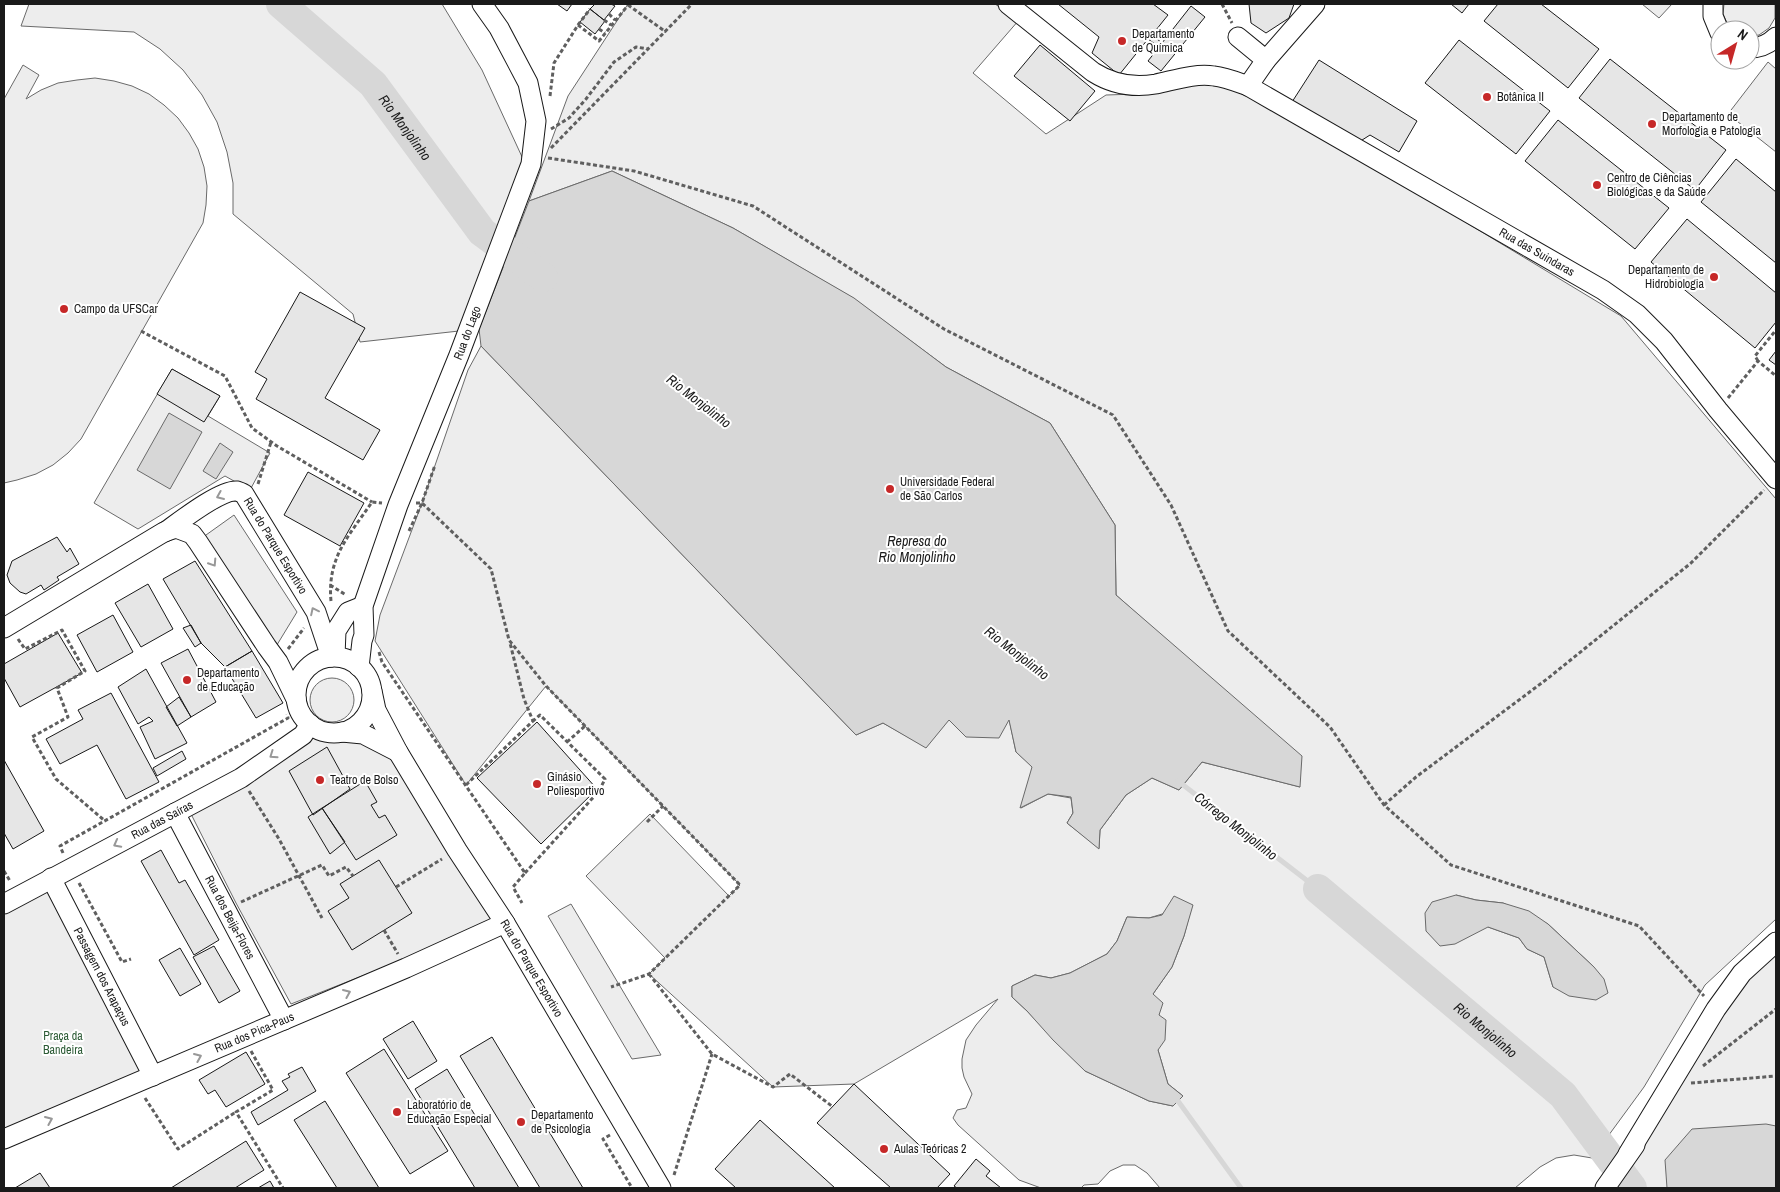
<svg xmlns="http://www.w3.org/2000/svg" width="1780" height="1192" viewBox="0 0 1780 1192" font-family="'Archivo Narrow',sans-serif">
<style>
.built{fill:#ededed;stroke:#6a6a6a;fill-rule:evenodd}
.water{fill:#d7d7d7;stroke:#6a6a6a}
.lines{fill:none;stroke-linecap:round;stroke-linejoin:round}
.stream{stroke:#d7d7d7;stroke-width:5}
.river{stroke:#d7d7d7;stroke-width:30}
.building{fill:#e6e6e6;stroke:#1a1a1a}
.minor-casing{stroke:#1a1a1a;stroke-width:21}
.path{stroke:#5f5f5f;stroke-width:3;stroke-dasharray:4 2.5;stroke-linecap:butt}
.minor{stroke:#fff;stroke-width:19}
.oneway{stroke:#989898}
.poi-dot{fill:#c62828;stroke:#fff;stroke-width:2}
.labels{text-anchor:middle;stroke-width:4;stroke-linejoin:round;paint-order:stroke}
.poi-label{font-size:12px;fill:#1a1a1a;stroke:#fff;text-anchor:start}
.street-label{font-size:12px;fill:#1a1a1a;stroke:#fff}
.park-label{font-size:12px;fill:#2b5a34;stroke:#fff}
.water-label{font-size:14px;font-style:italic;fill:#1a1a1a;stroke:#fff}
</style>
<rect width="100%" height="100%" fill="#fff"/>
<!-- built -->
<path class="built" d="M 29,4 L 442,4 L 482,70 L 523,159 L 459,331 L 360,342 L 353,314 L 233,214 L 233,183 L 227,152 L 217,122 L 202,95 L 183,70 L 160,49 L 134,32 L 21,26 Z
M 628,4 L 995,4 L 1019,20 L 973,73 L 1046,134 L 1106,95 L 1136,94 L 1200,76 L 1275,107 L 1621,316 L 1776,499 L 1776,919 L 1705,985 L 1644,1087 L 1592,1158 L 1574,1155 L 1556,1158 L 1540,1167 L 1515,1188 L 1160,1188 L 1147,1173 L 1135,1165 L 1123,1165 L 1110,1171 L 1098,1184 L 1084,1185 L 1081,1188 L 1041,1188 L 1019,1180 L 958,1125 L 953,1118 L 957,1110 L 966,1108 L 972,1094 L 964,1077 L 962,1068 L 962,1059 L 966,1040 L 976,1025 L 998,999 L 854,1084 L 773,1087 L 649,974 L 665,958 L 586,876 L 650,814 L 729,896 L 740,885 L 546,686 L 466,785 L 375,641 L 380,615 L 422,503 L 468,370 L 481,346 L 856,735 L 883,723 L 926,747 L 949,719 L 1009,719 L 1016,752 L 1033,767 L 1021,808 L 1048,794 L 1071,798 L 1073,813 L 1067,823 L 1099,848 L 1100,830 L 1126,795 L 1152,778 L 1179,790 L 1202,762 L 1300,787 L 1170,643 L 1116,595 L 1115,525 L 1050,423 L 946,367 L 853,298 L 733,228 L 612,171 L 529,201 L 568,96 ZM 1456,895 L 1476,900 L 1503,903 L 1548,924 L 1594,967 L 1553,987 L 1544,957 L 1527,949 L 1519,938 L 1488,927 ZM 1192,905 L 1184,936 L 1172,967 L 1153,994 L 1159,1015 L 1158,1050 L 1168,1084 L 1183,1096 L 1173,1106 L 1149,1101 L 1085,1071 L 1027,1011 L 1012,997 L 1012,986 L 1035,975 L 1051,978 L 1070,973 L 1107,954 L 1117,941 L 1127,917 L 1149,918 Z
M 1642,4 L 1672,4 L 1659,18 Z
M 1724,4 L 1775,4 L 1775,18 L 1769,28 L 1759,35 L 1750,36 L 1750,30 L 1733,30 L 1728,25 L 1723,14 Z
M 1768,62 L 1776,69 L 1776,152 L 1728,114 Z
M 23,65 L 39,75 L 26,99 L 41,90 L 58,83 L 77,80 L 95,78 L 114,81 L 132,86 L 149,94 L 164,105 L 178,118 L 189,133 L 198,149 L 204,167 L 207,186 L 206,205 L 203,223 L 81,439 L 68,453 L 53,465 L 36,474 L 17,480 L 4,483 L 4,99 Z
M 172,369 L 220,396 L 208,416 L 270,453 L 250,490 L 225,476 L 138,529 L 94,503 Z
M 234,515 L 297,612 L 272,653 L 199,540 Z
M310 700a22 22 0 1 1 44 0a22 22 0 1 1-44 0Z
M 327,729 L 332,731 L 343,729 L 391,749 L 499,922 L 291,1004 L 236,903 L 190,812 L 304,739 Z
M 51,886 L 145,1075 L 4,1134 L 4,911 Z
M 571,904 L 661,1055 L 632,1059 L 548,916 Z
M 1776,946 L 1776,1188 L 1645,1188 L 1629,1162 L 1716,999 Z"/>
<!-- water -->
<path class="water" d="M 612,171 L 733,228 L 854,298 L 946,367 L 1050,423 L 1115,525 L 1116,595 L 1302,756 L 1300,787 L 1202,762 L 1179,790 L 1152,778 L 1126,795 L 1100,830 L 1099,849 L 1067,823 L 1073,813 L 1071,797 L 1048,794 L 1020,808 L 1032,767 L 1016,752 L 1009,720 L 999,738 L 966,737 L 949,720 L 926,748 L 883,723 L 856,735 L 481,346 L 479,329 L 529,201 Z
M 169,413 L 202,432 L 170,489 L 137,470 Z
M 220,443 L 233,452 L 216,479 L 203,471 Z
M 1456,895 L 1476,900 L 1503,903 L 1529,911 L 1548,924 L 1594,967 L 1604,979 L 1608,993 L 1596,1000 L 1569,996 L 1553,987 L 1544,957 L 1527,949 L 1519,938 L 1488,927 L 1455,944 L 1440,946 L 1426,931 L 1425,913 L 1432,902 Z
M 1174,896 L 1193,905 L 1184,936 L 1172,967 L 1153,994 L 1163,1003 L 1159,1015 L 1166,1020 L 1165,1040 L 1158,1050 L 1168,1084 L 1183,1096 L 1173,1106 L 1149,1101 L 1085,1071 L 1053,1040 L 1027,1011 L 1012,997 L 1012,986 L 1035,975 L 1051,978 L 1070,973 L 1107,954 L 1117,941 L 1127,917 L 1149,918 L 1162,915 Z
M 1766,1124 L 1776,1126 L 1776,1188 L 1667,1188 L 1665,1160 L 1692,1129 Z"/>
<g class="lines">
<!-- stream -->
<path class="stream" d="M 1178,781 L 1318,889
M 1178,1101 L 1241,1188"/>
<!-- river -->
<g class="river">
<path id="s1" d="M 281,4 L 373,84 L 482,232 L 543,277"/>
<path id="s2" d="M 1318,889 L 1563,1095 L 1632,1188"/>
</g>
</g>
<!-- building -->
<path class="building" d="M 557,4 L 572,4 L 567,11 Z
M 595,4 L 611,4 L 615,6 L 604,20 L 590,9 Z
M 1058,4 L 1153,4 L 1168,15 L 1152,35 L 1162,43 L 1191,6 L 1205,17 L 1161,71 L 1148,61 L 1159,47 L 1148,39 L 1119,75 L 1092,53 L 1099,37 Z
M 1249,4 L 1294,4 L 1289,18 L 1266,33 L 1251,23 Z
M 1451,4 L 1469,4 L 1462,13 Z
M 1498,4 L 1541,4 L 1599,49 L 1568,88 L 1484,21 Z
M 590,9 L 605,21 L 595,34 L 580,22 Z
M 1459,40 L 1550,111 L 1516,154 L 1425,83 Z
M 1040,45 L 1095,91 L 1070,121 L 1014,76 Z
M 1610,59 L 1726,150 L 1695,190 L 1579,98 Z
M 1319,60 L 1417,121 L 1399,152 L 1370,135 L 1359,142 L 1292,102 Z
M 1558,120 L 1669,208 L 1635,249 L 1525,161 Z
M 1736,159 L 1776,192 L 1776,263 L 1701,202 Z
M 1687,219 L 1776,293 L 1776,322 L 1755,348 L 1651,262 Z
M 300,292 L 365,328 L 325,398 L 380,430 L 363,460 L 256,399 L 267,379 L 255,372 Z
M 1776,351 L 1776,365 L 1769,360 Z
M 172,369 L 220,396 L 204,422 L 157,394 Z
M 308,472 L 364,503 L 340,546 L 284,515 Z
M 57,537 L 67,552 L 70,548 L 79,564 L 57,577 L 59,580 L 44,590 L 41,585 L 26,594 L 20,592 L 10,583 L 7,575 L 12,561 Z
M 195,561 L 252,651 L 225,667 L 201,643 L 163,579 Z
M 148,584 L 173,629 L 141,647 L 115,603 Z
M 113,615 L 133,652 L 97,672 L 77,635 Z
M 191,625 L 201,643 L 195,647 L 183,628 Z
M 58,633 L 82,673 L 20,707 L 4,678 L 4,664 Z
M 188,649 L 216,702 L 191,717 L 161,663 Z
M 252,651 L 283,703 L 256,718 L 225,667 Z
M 146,669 L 187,743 L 155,759 L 140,727 L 153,721 L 149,717 L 138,724 L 118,687 Z
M 111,693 L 159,782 L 126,799 L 97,745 L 60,764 L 46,739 L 83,719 L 78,710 Z
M 179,697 L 191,717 L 177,726 L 166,707 Z
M 537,722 L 597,789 L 541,844 L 477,778 Z
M 327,747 L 350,789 L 313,815 L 289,771 Z
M 182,751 L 186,759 L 157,776 L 153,768 Z
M 4,760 L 44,831 L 13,849 L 4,833 Z
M 365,781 L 377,802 L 371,805 L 379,818 L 385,815 L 397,835 L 356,860 L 322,808 Z
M 322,808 L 345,842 L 330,854 L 308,817 Z
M 161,850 L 179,883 L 185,880 L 219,940 L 194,955 L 141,861 Z
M 379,860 L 412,913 L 352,950 L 328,911 L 349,898 L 340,884 Z
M 214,946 L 240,991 L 219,1003 L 193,957 Z
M 180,948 L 201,984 L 180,996 L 159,960 Z
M 413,1021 L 437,1061 L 408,1079 L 383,1039 Z
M 492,1037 L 583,1188 L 540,1188 L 460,1056 Z
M 384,1049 L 448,1151 L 410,1174 L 346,1073 Z
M 246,1052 L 265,1084 L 226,1107 L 215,1090 L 208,1094 L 199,1080 Z
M 302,1067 L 316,1091 L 258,1125 L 251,1112 L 288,1090 L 282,1081 L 290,1077 L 288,1074 Z
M 447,1069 L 519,1188 L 475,1188 L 415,1089 Z
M 854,1084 L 950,1174 L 937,1188 L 891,1188 L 817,1123 Z
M 325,1101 L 379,1188 L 337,1188 L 294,1120 Z
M 760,1120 L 835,1188 L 736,1188 L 715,1169 Z
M 246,1141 L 264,1170 L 235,1188 L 171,1188 Z
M 976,1159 L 990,1171 L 986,1176 L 1001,1188 L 957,1188 L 954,1186 Z
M 40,1173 L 50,1188 L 15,1188 Z
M 270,1181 L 274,1188 L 258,1188 Z"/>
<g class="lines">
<!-- minor casing -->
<g class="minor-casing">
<g id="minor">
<path id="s3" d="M 1008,4 L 1093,72 C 1112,84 1134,88 1156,84 C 1175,80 1195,73 1214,76 C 1225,77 1237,82 1248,86 L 1603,290 L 1637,314 L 1664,341 L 1718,410 L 1776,479"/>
<path d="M 1713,4 L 1713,16 L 1720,33"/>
<path d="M 1238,37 L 1266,60"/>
<path d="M 1750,48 C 1760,48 1769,44 1776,37"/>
<path d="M 1248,86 L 1266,60 L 1315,4"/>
<path id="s4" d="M 165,532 C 179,522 221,489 237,491 C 237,491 243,493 244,494 L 316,612 L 331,657"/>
<path d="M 4,628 L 164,532 L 176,528 L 192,534 L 198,542 L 267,647 L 278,662 L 296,699"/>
<path d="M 335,656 L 336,631 L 348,612 L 363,606"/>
<circle cx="334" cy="695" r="38"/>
<path id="s5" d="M 359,667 L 362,641 L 364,635 L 363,606 L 398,505 L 459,355 L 531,164 L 536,121 L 528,83 L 499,28 L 482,4"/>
<path id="s6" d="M 372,691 L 376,710 L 398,752 L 457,850 L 505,923 L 661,1188"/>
<path d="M 342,732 L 363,734 L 398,752"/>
<path id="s7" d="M 175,813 L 284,1020"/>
<path id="s8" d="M 51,878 L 153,1076"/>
<path id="s9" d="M 4,904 L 241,778 L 303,735 L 310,724"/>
<path id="s10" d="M 4,1139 L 406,968 L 505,923"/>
<path d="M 1628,1154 L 1716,1009 L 1742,973 L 1776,942"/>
<path d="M 1605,1188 L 1635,1145"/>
</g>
</g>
<!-- path -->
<path class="path" d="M 1222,4 L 1232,23
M 628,5 L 666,32
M 609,14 L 615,20
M 604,20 L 611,25
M 578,25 L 599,41 L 629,4
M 599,29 L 605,33
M 550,96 L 554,63 L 578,25 L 590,9
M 551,129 L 569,118 L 586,99 L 614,62 L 636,47 L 648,49
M 551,148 L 692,4
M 548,158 L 634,171 L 753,206 L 944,329 L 1113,415 L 1171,505 L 1228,631 L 1330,727 L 1384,805 L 1451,865 L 1639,926 L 1704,996
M 141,331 L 225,376 L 252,428 L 277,446 L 372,502
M 1758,361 L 1755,356 L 1776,330
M 1728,398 L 1758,361 L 1776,376
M 258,484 L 271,442
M 416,503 L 422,503 L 491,569 L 509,640 L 546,686 L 740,885 L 649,974 L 611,987
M 409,531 L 422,503 L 435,465
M 330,585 L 346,595
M 331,601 C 327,557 349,536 372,502 L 382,503
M 18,639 L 25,649 L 62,630 L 85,671 L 57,688 L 68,717 L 32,737 L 56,779 L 105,821
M 288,649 L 304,628
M 379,652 L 382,662 L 525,873 L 513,887 L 522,903
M 567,742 L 585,726
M 466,785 L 533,721 L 524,699 L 510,643
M 249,791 L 279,839 L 322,918
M 1384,805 L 1416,777 L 1547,679 L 1691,563 L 1764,490
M 647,822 L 663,806
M 63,853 L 60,846 L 288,718 L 287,714
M 4,871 L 10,881
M 525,873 L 599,791 L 605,779 L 540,715 L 533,721
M 79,883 L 122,962 L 131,959
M 396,887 L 442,859
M 241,902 L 322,865 L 329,876 L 346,867 L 353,876
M 384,930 L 398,954
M 649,974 L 712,1054 L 773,1087 L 790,1074 L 833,1107
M 251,1051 L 273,1090 L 236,1112 L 283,1188
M 1703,1066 L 1776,1009
M 1691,1083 L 1776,1076
M 145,1098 L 178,1149 L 236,1112
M 610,1135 L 603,1139 L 632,1188
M 674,1175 L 712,1054"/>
<!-- minor -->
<use href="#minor" class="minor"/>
</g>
<!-- one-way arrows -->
<defs><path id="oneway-chevron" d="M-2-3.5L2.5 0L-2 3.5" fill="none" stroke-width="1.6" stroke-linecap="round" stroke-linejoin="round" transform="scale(1.25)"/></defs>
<g class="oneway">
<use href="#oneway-chevron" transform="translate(220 496) rotate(157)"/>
<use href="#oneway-chevron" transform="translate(213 563) rotate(57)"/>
<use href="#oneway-chevron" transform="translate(314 611) rotate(-116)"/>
<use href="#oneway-chevron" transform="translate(273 755) rotate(145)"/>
<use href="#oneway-chevron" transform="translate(117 844) rotate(152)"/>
<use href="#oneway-chevron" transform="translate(347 993) rotate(-23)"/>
<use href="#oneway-chevron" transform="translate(198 1057) rotate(-23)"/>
<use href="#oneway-chevron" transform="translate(49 1120) rotate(-23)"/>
</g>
<!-- markers -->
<g class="poi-dot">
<circle cx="1122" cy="41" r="5"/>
<circle cx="1487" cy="97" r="5"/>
<circle cx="1652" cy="124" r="5"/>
<circle cx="1597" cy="185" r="5"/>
<circle cx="1714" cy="277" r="5"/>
<circle cx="64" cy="309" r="5"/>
<circle cx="890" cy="489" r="5"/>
<circle cx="187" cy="680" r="5"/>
<circle cx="320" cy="780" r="5"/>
<circle cx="537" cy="784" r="5"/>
<circle cx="397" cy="1112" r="5"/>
<circle cx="521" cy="1122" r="5"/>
<circle cx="884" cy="1149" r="5"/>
</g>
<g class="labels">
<!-- poi labels -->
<g class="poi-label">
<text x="1132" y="38">Departamento<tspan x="1132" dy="14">de Química</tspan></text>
<text x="1497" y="101">Botânica II</text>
<text x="1662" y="121">Departamento de<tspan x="1662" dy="14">Morfologia e Patologia</tspan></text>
<text x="1607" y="182">Centro de Ciências<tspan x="1607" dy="14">Biológicas e da Saúde</tspan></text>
<text x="1704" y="274" text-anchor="end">Departamento de<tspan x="1704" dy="14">Hidrobiologia</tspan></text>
<text x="74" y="313">Campo da UFSCar</text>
<text x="900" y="486">Universidade Federal<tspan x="900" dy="14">de São Carlos</tspan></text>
<text x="197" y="677">Departamento<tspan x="197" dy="14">de Educação</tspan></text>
<text x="547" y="781">Ginásio<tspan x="547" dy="14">Poliesportivo</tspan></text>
<text x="330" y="784">Teatro de Bolso</text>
<text x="407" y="1109">Laboratório de<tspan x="407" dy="14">Educação Especial</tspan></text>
<text x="531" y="1119">Departamento<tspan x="531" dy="14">de Psicologia</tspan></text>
<text x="894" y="1153">Aulas Teóricas 2</text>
</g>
<!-- street labels -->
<g class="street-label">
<text dy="4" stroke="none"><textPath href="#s3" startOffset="602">Rua das Suindaras</textPath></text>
<text dy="4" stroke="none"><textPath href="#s5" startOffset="354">Rua do Lago</textPath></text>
<text dy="4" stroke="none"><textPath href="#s4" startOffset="152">Rua do Parque Esportivo</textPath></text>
<text dy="4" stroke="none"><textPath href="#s9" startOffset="179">Rua das Saíras</textPath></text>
<text dy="4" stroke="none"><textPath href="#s7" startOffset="118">Rua dos Beija-Flores</textPath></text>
<text dy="4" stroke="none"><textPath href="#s6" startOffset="321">Rua do Parque Esportivo</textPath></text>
<text dy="4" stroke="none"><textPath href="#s8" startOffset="111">Passagem dos Arapaçus</textPath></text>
<text dy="4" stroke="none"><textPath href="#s10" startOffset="272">Rua dos Pica-Paus</textPath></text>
</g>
<!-- park labels -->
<g class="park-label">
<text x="63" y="1040">Praça da<tspan x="63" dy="14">Bandeira</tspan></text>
</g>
<!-- water labels -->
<g class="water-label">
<text dy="5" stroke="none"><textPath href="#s1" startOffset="176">Rio Monjolinho</textPath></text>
<text transform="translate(699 401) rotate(38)" y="5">Rio Monjolinho</text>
<text x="917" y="546">Represa do<tspan x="917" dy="16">Rio Monjolinho</tspan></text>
<text transform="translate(1017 653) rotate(38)" y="5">Rio Monjolinho</text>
<text transform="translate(1236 826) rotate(38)" y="5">Córrego Monjolinho</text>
<text dy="5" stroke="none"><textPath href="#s2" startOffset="219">Rio Monjolinho</textPath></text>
</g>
</g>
<!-- border -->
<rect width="1780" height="1192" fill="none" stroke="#1a1a1a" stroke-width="10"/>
<!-- north arrow -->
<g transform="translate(1735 45) rotate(37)"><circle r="24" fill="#ffffff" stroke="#a3a3a3"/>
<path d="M0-4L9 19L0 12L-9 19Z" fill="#c62828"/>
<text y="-8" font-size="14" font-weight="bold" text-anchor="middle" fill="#1a1a1a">N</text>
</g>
</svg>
